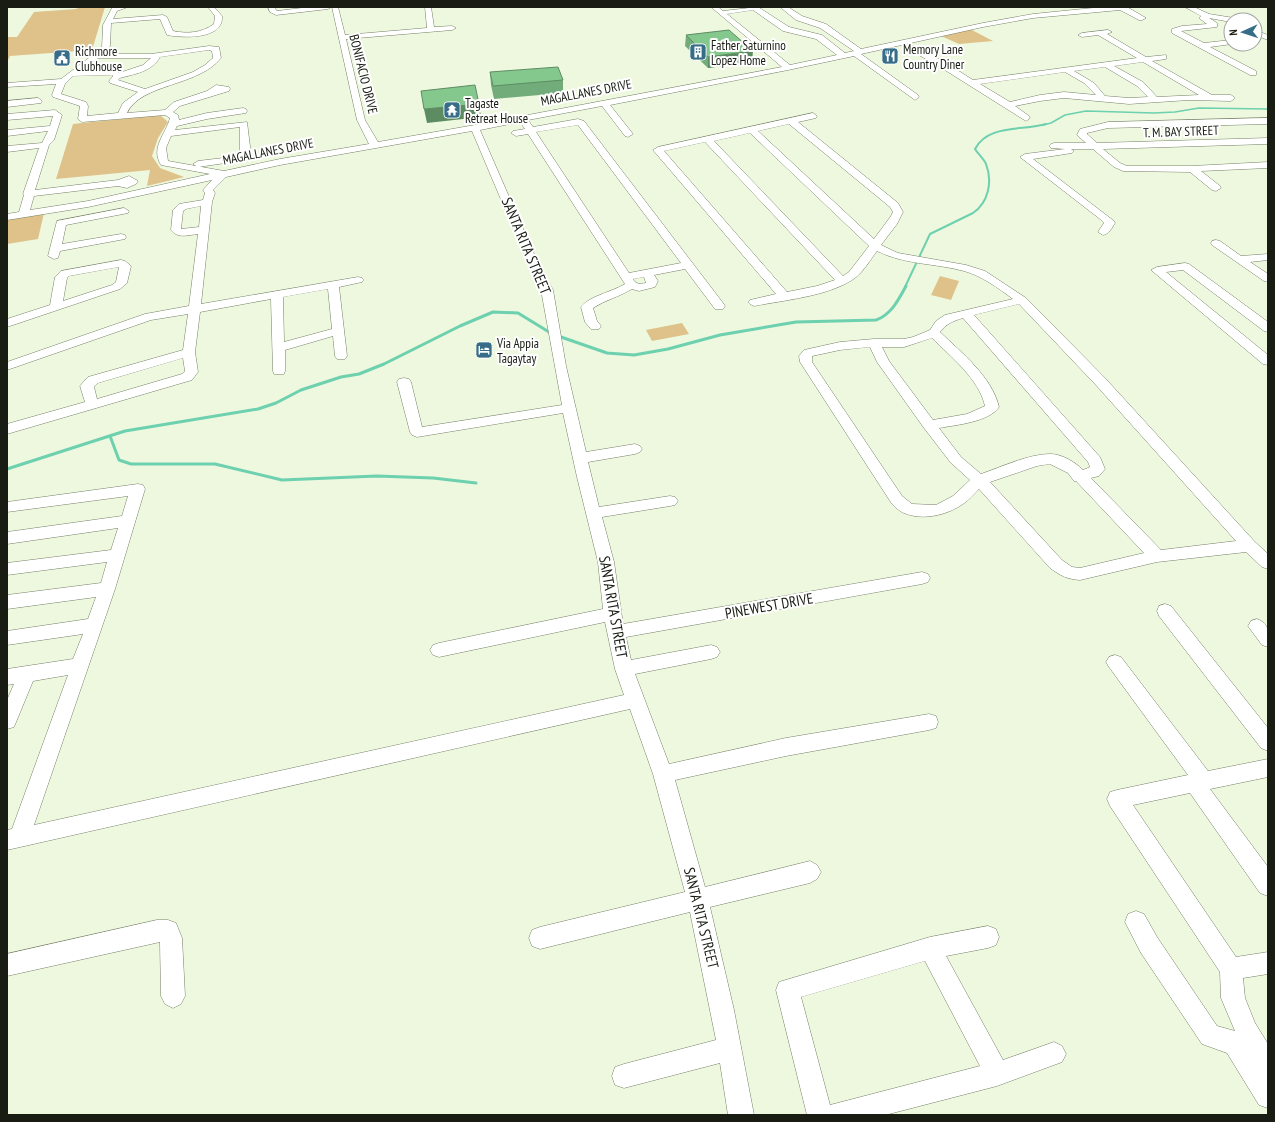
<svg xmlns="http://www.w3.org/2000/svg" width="1275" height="1122" viewBox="0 0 1275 1122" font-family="'PT Sans Narrow',sans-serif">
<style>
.green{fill:#dec289}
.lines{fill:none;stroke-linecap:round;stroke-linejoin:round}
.stream-far2{stroke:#6dd0af;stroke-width:1.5}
.stream-far1{stroke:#6dd0af;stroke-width:2}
.stream{stroke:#6dd0af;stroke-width:3}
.minor-casing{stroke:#768069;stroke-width:1}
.minor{fill:#fff;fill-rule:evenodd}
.wall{fill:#72ac7a}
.shaded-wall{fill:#5d8c63}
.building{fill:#85c88e;stroke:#5d8c63}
.labels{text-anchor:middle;stroke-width:4;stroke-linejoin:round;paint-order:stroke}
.far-poi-label{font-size:13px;fill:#181c13;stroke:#fff;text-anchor:start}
.far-street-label{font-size:13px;fill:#181c13;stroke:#fff}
.street-label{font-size:15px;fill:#181c13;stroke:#fff}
</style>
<rect width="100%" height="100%" fill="#edf8de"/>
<!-- green -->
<path class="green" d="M 80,7 L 105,7 L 92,50 L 10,56 L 7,62 L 7,37 L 17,37 L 34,12 L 76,9 Z
M 970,29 L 993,41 L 959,44 L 941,36 Z
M 160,115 L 168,122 L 158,138 L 152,156 L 160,168 L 184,177 L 147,186 L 150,170 L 56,179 L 73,124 Z
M 44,213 L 38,239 L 7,244 L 7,219 Z
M 940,276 L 959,281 L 951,300 L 931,295 Z
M 682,323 L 689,334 L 652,341 L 646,330 Z"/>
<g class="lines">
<!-- stream-far2 -->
<path class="stream-far2" d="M 1043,125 L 1051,123 L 1065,115 L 1086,111 L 1154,113 L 1175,112 L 1199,108 L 1268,109"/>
<!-- stream-far1 -->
<path class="stream-far1" d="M 905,287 L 930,234 L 973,213 C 988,203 993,182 986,164 C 984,159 978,154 975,149 C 988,124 1023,131 1046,124"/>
<!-- stream -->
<path class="stream" d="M 561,337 L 607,353 L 634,355 L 668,349 L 720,335 L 796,322 L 876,320 C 891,315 899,299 906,286
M 110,436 L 119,460 L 131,464 L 215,464 L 282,480 L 377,476 L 433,478 L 476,483
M 7,469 L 125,431 L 258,409 L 276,403 L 301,390 L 341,377 L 359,374 L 384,364 L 460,326 L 493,312 L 518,313 L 549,332"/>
<!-- minor casing -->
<g class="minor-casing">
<path id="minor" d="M 128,7 L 117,11 L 113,19 L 163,15 L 167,17 L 173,31 C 187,34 202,33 214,24 L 215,16 L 208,7 L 214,7 L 222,16 C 224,40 182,38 167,35 L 160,19 L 111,23 L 110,46 L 104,54 L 151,54 L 209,46 L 219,47 L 221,58 C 198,87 141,83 127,113 L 165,110 L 174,102 L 207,91 L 216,85 L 229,87 L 230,89 L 229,91 L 180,106 L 173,112 L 178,115 L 179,120 L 207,113 L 243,108 L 246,109 L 247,111 L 246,113 L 207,119 L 177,126 L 175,130 L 247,122 L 251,155 L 246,160 L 198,167 L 193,164 L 198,161 L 240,156 L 240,127 L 171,136 L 166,148 L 168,161 L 224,171 L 280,159 L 369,144 L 357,120 L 332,7 L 338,7 L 345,35 L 427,28 L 425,7 L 431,7 L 434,27 L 452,26 L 456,28 L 452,30 L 346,39 L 365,120 L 378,142 L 475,125 L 782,67 L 711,7 L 718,7 L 723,11 L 758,7 L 789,27 L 822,35 L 845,53 L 854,51 L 820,28 L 796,20 L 780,7 L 788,7 L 802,16 L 826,24 L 861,49 L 983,23 L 1033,14 L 1103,7 L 1127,7 L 1146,18 L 1142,20 L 1139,20 L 1120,10 L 1033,18 L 983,27 L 861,54 L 918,95 L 919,97 L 915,100 L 854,56 L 788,70 L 610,105 L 633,134 L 628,137 L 625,136 L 602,106 L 528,120 L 533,127 L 578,119 L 584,121 L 723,303 L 725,306 L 723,309 L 715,309 L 685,269 L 654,275 L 658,281 L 655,287 L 639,291 L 632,289 C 619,297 605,300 593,308 L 597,321 L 601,326 L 599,329 L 591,329 L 585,322 L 581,307 C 589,296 612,292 625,284 L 528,134 L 516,136 L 511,133 L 513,131 L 525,129 L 520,122 L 480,130 L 534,254 L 553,290 L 566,366 L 586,452 L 635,444 L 640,446 L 642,449 L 640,452 L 635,454 L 588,462 L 599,507 L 670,496 L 675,497 L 678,501 L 675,505 L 670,506 L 602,517 L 614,562 L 623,624 L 922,572 L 928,574 L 930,578 L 928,582 L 922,584 L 626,637 L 631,660 L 711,645 L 717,647 L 720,652 L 717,657 L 711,659 L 635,674 L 669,764 L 786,738 L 929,714 L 936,716 L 938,722 L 936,728 L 929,730 L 786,756 L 675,780 L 705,887 L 810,861 L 817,865 L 821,872 L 817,879 L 810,883 L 710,907 L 734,1010 L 754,1115 L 728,1115 L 720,1063 L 624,1088 L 615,1085 L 612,1076 L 615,1067 L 624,1064 L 716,1040 L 690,912 L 540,949 L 532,946 L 529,938 L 532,930 L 540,927 L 685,892 L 653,774 L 630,709 L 7,850 L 7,830 L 12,829 L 68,675 L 33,681 L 14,727 L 7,729 L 7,700 L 14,684 L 7,685 L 7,669 L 73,659 L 83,634 L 7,645 L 7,631 L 88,619 L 96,597 L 7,609 L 7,595 L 101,583 L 107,562 L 7,575 L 7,563 L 111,550 L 118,528 L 7,544 L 7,532 L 122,516 L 128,496 L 7,512 L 7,502 L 138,484 L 143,485 L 145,489 L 115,589 L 34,825 L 624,695 L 615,669 L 605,622 L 439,657 L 433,655 L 430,650 L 433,645 L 439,643 L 603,609 L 598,562 L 577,477 L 563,413 L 417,437 L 412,435 L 410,432 L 397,382 L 399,379 L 404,378 L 409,379 L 411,382 L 422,427 L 562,405 L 541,290 L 524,254 L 472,131 L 280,165 L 226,177 L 213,190 L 215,193 L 212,202 L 201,304 L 358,277 L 362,278 L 364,280 L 362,282 L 339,287 L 347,356 L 345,359 L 337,359 L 335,356 L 333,336 L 285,350 L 285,371 L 284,374 L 274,374 L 273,371 L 271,299 L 200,312 L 195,352 L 198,372 L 192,380 L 7,434 L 7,424 L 85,402 L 80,386 L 88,377 L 183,350 L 188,314 L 151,320 L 7,370 L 7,362 L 145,314 L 189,306 L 198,234 C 188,235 178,239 171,230 L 173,210 L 179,204 L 203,200 L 205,193 L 203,190 L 212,180 L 88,207 L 7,220 L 7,214 L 19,212 L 24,195 L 23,194 L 39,148 L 7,152 L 7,146 L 42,143 L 48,131 L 7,136 L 7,130 L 50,126 L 53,116 L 7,120 L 7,114 L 55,110 L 62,115 L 54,140 L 49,145 L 35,190 L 118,180 L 129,176 L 138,181 L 136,184 L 127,188 L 118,186 L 34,196 L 30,210 L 88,201 L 210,174 L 161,165 C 150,147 166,134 170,118 L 165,115 L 82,122 L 78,119 L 80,106 L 53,97 L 52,95 L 56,84 L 7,87 L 7,83 L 61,79 L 102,48 L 103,25 L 112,8 ZM 753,10 L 783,31 L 816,39 L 837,55 L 790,65 L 727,14 ZM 209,50 L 212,51 L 213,58 L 205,65 L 193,72 L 145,89 L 118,80 L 120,78 C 134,74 152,72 160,57 ZM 98,58 L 151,58 L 143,65 L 119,73 L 114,70 L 79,71 ZM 112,75 L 113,76 L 109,81 L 110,83 L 138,92 L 123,103 L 118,113 L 87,116 L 88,106 L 86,102 L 61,94 L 65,84 L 73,76 ZM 578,125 L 681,263 L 629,273 L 536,132 ZM 201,206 L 199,227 L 181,229 L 183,211 L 186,209 ZM 644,277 L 646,283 C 640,284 636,285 633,279 ZM 328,289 L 332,329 L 284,342 L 283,297 ZM 183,358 L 185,371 L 182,374 L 97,399 L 94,387 L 98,383 Z
M 268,7 L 274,7 L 277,11 L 310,7 L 331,7 L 328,9 L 276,15 L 270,12 Z
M 1185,7 L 1194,7 L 1209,14 L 1234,18 L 1235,20 L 1231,20 L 1231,22 L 1209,18 L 1217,23 L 1217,27 L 1181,31 L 1204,43 L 1231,40 L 1232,44 L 1210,47 L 1256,71 L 1256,75 L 1250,75 L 1172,33 L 1172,29 L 1182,26 L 1207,24 L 1199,18 L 1201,16 Z
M 1108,30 L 1112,32 L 1107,34 L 1146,57 L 1166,55 L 1166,59 L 1152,61 L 1212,95 L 1231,95 L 1235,98 L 1231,101 L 1189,100 L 1129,104 L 1064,98 L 1040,101 L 1015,106 L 1029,116 L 1030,118 L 1026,121 L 937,65 L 904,47 L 905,45 L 911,45 L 943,61 L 973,80 L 1137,58 L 1098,35 L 1082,37 L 1078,35 L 1082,33 ZM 1143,62 L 1199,95 L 1157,97 L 1143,82 L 1114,66 ZM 1105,67 L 1137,86 L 1148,97 L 1129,98 L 1105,96 L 1094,83 L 1074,71 ZM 1065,72 L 1084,83 L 1096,95 L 1064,92 L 1040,95 L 1010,102 L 980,84 Z
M 1255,30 L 1268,35 L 1268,40 L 1255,35 Z
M 38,98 L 42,101 L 41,103 L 7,107 L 7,101 Z
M 813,113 L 817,116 L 816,118 L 798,122 L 898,203 L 903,212 L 897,224 L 881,245 L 898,253 L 966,265 L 985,271 L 1026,298 L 1105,378 L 1255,542 L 1268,554 L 1268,569 L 1262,567 L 1246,552 L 1157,562 L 1080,580 C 1067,579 1061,576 1050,568 L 979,489 C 974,494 969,500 963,504 C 947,515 923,521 904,513 C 899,511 895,507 892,504 L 800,362 L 799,356 L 804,350 L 840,342 L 874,339 L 904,339 L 913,337 L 930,330 L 936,321 L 945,315 L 1013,299 C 998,288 982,276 964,271 C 935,263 905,265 877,251 C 870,260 864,271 855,278 C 830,296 785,300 754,306 L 750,304 L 748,302 L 750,300 L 776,294 L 653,150 L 658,147 ZM 789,124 L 890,207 L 893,212 L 891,216 L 874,239 L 758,131 ZM 750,133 L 869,246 L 849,272 L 843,276 L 714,141 ZM 705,142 L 835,280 L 817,286 L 787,292 L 664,151 ZM 1019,304 L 1095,384 L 1236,541 L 1161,550 L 1091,478 L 1099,476 L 1105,469 L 1100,457 L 974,315 ZM 963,318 L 1088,462 L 1090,467 L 1083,470 C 1075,462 1062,454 1050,454 C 1029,454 1001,467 981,474 L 961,457 L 939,428 C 956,425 989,422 999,407 C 992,377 962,353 940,332 C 946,324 953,321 963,318 ZM 932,338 C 951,357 979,379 985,406 L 967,414 L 933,420 L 889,361 L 882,347 L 904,347 ZM 870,347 L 877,362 L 924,428 L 951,463 L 970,480 L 953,496 L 936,505 L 912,504 L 902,496 L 812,362 L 812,356 L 840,350 ZM 1050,464 L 1068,473 L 1074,481 L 1076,481 L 1144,553 L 1080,568 L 1072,567 L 1062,560 L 990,482 L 1037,466 Z
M 1268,118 L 1268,124 L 1108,128 L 1087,133 L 1087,134 L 1097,143 L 1268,138 L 1268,144 L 1103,149 L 1120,163 L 1127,166 L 1192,166 L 1268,162 L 1268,168 L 1201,171 L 1220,186 L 1221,188 L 1216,191 L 1212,190 L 1190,172 L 1123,171 L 1114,167 L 1093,149 L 1071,149 L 1074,151 L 1072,153 L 1033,159 L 1114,221 L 1115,223 C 1112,228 1109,234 1103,235 L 1098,232 L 1104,223 L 1100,219 L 1020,157 L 1025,154 L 1065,149 L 1051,148 L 1049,146 L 1051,144 L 1054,143 L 1086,143 L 1077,135 L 1080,129 L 1108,122 Z
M 124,208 L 129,211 L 128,213 L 66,225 L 62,244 L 121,234 L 125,235 L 126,237 L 125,239 L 60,251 L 58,258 L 54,259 L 48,256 L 57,221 Z
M 1216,240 L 1220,241 L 1241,256 L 1268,254 L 1268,260 L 1250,262 L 1268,274 L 1268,282 L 1264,281 L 1212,245 L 1211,243 L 1212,241 Z
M 121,260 L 125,261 L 131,266 L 127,283 L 120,289 L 7,327 L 7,319 L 50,305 L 55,277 L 61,271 ZM 119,267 L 116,282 L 112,285 L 63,301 L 67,278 L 69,276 Z
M 1185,263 L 1189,264 L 1268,322 L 1268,332 L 1264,331 L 1183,270 L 1166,272 L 1268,355 L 1268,365 L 1263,364 L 1151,270 L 1157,267 Z
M 1165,604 L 1171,606 L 1268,728 L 1268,751 L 1261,748 L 1159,616 L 1157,611 L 1159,606 Z
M 1257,619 C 1271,624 1268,635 1268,647 L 1262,645 L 1248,626 L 1251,621 Z
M 1115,655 L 1121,657 L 1208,771 L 1268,759 L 1268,777 L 1210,789 L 1268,867 L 1268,896 L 1260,893 L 1190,793 L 1133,805 L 1236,957 L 1268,952 L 1268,974 L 1243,978 L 1245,998 L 1255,1023 L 1268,1044 L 1268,1108 L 1259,1105 L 1227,1053 L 1202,1044 L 1141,953 L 1125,922 L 1128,914 L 1136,911 L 1144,914 L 1157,937 L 1217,1026 L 1235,1031 L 1221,998 L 1220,972 L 1110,806 L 1107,799 L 1110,792 L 1117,790 L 1188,775 L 1109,667 L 1106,662 L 1109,657 Z
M 157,920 L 168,920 L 176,923 L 182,938 L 185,996 L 181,1004 L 173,1008 L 165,1004 L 161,996 L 160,942 L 7,976 L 7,954 Z
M 988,926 L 996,929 L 999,937 L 996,945 L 988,948 L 946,956 L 1003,1060 L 1054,1042 L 1062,1046 L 1066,1054 L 1062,1062 L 997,1086 L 885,1115 L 807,1115 L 776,990 L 779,982 L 930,937 ZM 925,961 L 980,1066 L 830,1105 L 801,997 Z"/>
</g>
<!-- minor -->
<use href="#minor" class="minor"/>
</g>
<!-- wall -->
<path class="wall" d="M 686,35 L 752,62 L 708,68 L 685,46 Z
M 490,72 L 563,80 L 563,93 L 494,99 L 491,85 Z"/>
<!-- shaded-wall -->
<path class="shaded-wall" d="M 753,51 L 752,62 L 708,68 L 708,57 Z
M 479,104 L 481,117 L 427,123 L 424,109 Z"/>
<!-- building -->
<path class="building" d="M 729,30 L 753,51 L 708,57 L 686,35 Z
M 558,67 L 563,80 L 493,86 L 490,72 Z
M 475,85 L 479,104 L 424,109 L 421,91 Z"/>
<!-- icons -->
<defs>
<g id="building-square" transform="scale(0.9)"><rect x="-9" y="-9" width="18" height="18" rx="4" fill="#376d88" stroke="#fff"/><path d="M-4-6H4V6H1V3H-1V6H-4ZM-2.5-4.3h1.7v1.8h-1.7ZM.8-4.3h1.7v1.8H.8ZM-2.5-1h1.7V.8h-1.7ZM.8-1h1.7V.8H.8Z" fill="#fff"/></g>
<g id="restaurant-square" transform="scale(0.9)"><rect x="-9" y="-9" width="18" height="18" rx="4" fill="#376d88" stroke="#fff"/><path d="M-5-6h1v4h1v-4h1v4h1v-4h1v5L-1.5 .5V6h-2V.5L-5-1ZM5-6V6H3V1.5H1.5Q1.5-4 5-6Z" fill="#fff"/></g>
<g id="civic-square" transform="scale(0.9)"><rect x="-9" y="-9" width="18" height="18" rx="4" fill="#376d88" stroke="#fff"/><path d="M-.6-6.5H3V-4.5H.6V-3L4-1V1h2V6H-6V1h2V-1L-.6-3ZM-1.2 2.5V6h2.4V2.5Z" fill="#fff"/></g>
<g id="temple-square" transform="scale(0.9)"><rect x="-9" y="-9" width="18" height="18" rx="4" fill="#376d88" stroke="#fff"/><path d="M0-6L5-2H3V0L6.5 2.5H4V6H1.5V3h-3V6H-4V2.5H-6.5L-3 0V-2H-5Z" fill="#fff"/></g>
<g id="hotel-square" transform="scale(0.9)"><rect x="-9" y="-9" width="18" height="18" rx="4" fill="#376d88" stroke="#fff"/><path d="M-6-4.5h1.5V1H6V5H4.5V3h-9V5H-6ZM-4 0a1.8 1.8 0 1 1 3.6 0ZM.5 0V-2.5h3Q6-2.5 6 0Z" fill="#fff"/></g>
</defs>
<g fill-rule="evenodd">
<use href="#building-square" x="698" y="52"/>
<use href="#restaurant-square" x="890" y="56"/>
<use href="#civic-square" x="62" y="58"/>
<use href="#temple-square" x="452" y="110"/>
<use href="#hotel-square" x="484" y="350"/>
</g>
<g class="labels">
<!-- far-poi labels -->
<g class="far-poi-label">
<text x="711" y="50">Father Saturnino<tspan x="711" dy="15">Lopez Home</tspan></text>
<text x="903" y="54">Memory Lane<tspan x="903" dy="15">Country Diner</tspan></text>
<text x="75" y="56">Richmore<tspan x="75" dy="15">Clubhouse</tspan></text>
<text x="465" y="108">Tagaste<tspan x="465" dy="15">Retreat House</tspan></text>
<text x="497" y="348">Via Appia<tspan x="497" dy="15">Tagaytay</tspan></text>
</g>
<!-- far-street labels -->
<g class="far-street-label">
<text transform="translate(364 74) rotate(76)" y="5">BONIFACIO DRIVE</text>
<text transform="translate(586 92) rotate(-11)" y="5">MAGALLANES DRIVE</text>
<text transform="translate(1181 131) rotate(-2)" y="5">T. M. BAY STREET</text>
<text transform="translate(268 151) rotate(-11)" y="5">MAGALLANES DRIVE</text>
</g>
<!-- street labels -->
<g class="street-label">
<text transform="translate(526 246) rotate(67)" y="5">SANTA RITA STREET</text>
<text transform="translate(769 606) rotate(-10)" y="5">PINEWEST DRIVE</text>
<text transform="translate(613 607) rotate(80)" y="5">SANTA RITA STREET</text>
<text transform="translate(701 918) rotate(76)" y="5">SANTA RITA STREET</text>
</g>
</g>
<!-- border -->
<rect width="1275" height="1122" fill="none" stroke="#181c13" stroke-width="16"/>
<!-- north arrow -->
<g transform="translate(1243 32) rotate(267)"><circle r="19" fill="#ffffff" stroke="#a3a4a1"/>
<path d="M0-3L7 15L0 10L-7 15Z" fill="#376d88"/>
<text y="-6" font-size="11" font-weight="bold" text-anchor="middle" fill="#181c13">N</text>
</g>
</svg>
